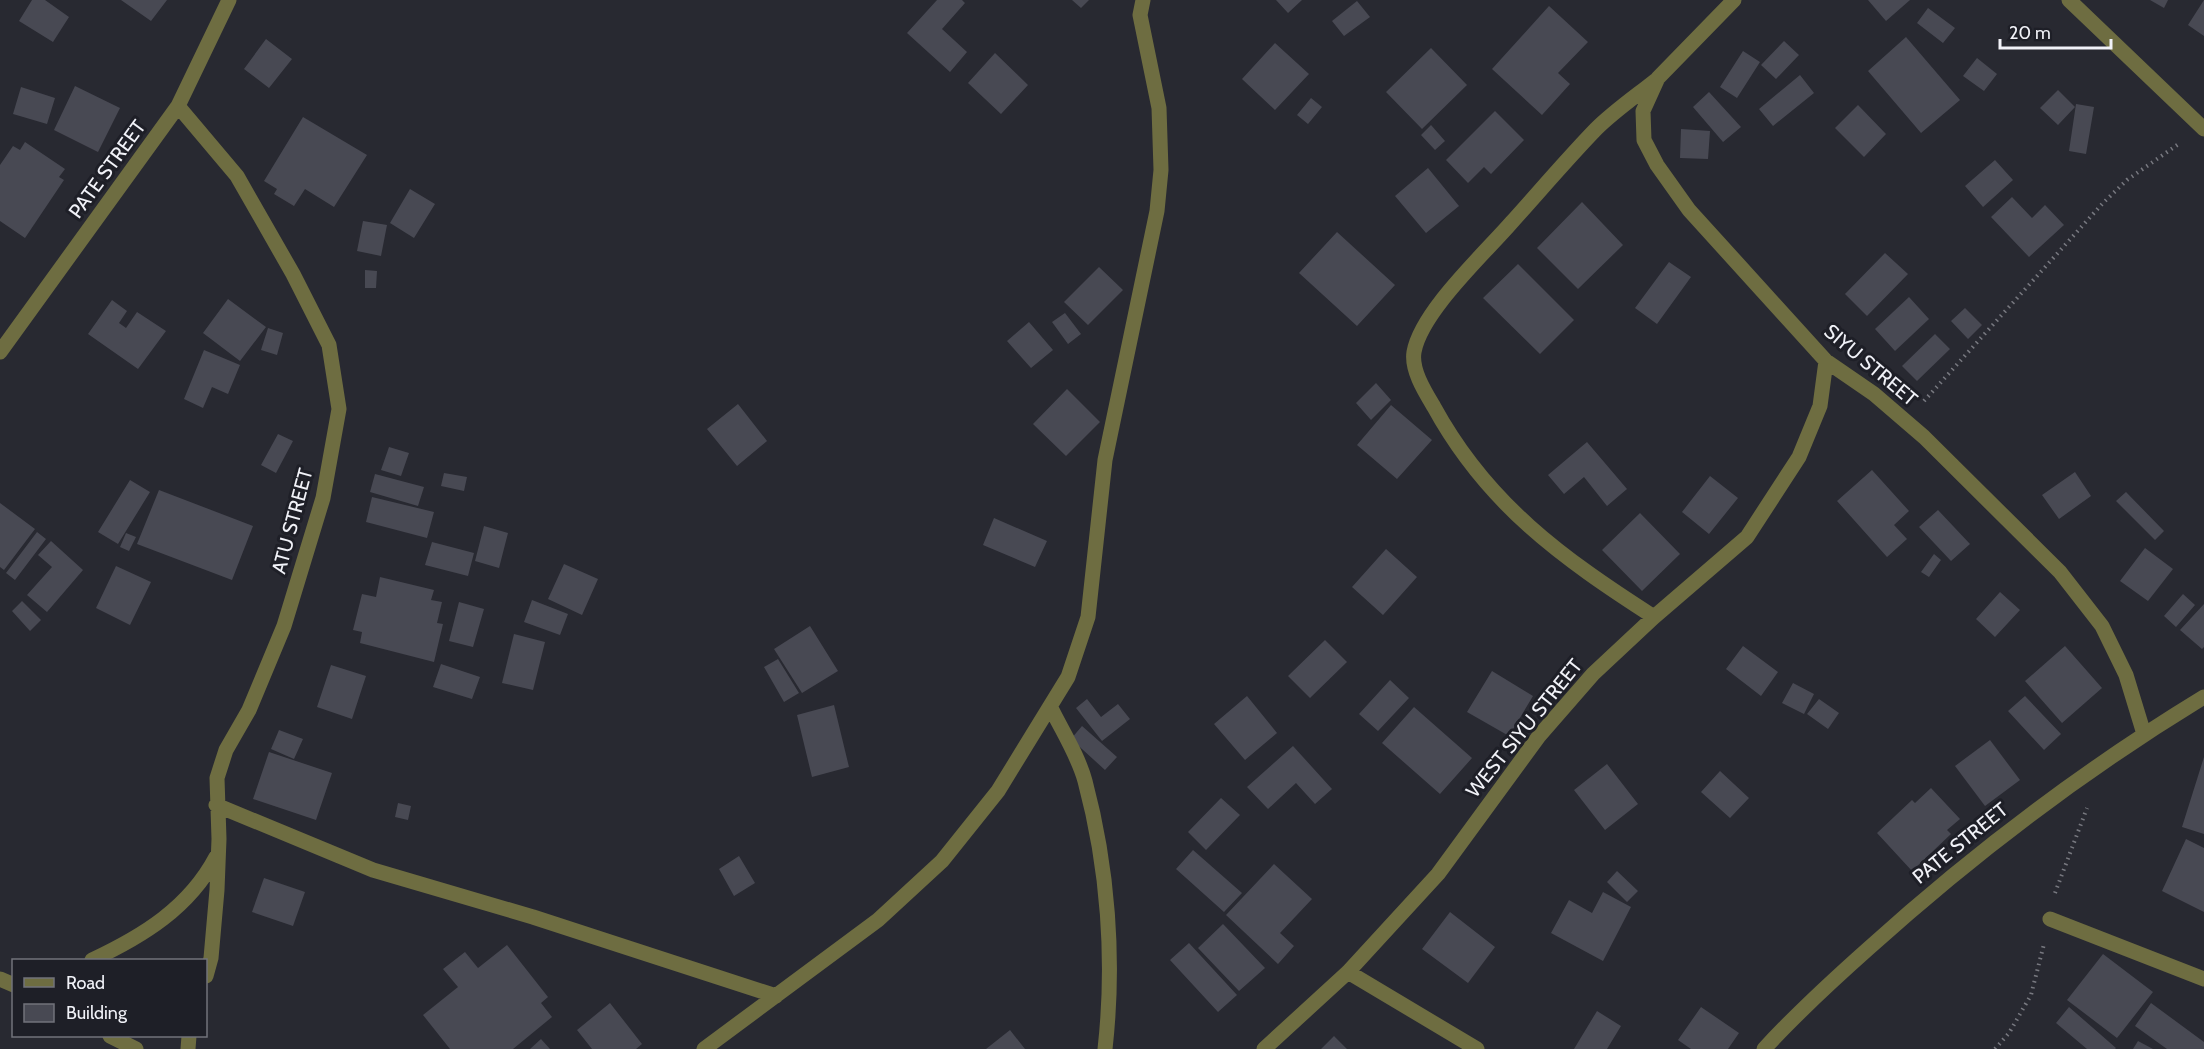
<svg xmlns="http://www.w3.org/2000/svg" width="2204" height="1049" viewBox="0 0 2204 1049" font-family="Cabin,sans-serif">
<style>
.building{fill:#484953}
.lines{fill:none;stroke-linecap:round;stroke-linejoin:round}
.path{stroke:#787980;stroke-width:4;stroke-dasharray:1.5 4.5;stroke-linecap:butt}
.minor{stroke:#6e6d41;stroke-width:15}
.labels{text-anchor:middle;stroke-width:6;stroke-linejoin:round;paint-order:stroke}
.street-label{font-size:20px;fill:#f1f2f8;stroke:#1e1f27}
</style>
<rect width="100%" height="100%" fill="#282931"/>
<!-- building -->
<path class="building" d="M 32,0 L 45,0 L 69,17 L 53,42 L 19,21 Z
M 121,0 L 167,0 L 151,21 Z
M 937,0 L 962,0 L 965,3 L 942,29 L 967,52 L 950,72 L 907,33 Z
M 1072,0 L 1089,0 L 1081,8 Z
M 1276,0 L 1302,0 L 1288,13 Z
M 1868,0 L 1910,0 L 1886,21 Z
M 2150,0 L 2168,0 L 2164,8 Z
M 2204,0 L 2204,36 L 2188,25 Z
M 1357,1 L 1370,17 L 1344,36 L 1332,21 Z
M 1549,6 L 1588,42 L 1558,73 L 1570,84 L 1542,115 L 1492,69 Z
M 1928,8 L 1955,28 L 1943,43 L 1917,23 Z
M 1906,37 L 1960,100 L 1921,133 L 1868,71 Z
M 266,39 L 292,59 L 269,88 L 244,69 Z
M 1784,41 L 1799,55 L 1776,79 L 1761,65 Z
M 1275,43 L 1309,74 L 1275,110 L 1242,79 Z
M 1431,48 L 1467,85 L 1422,129 L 1386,92 Z
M 1743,51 L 1760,62 L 1737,98 L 1720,87 Z
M 995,53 L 1028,85 L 1001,114 L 968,83 Z
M 1977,58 L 1997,74 L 1984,91 L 1963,76 Z
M 1800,75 L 1814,93 L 1773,126 L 1759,109 Z
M 75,86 L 120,108 L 98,152 L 54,130 Z
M 21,87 L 55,98 L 47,124 L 13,114 Z
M 2058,90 L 2075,107 L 2058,125 L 2040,108 Z
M 1709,92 L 1741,127 L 1723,142 L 1693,107 Z
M 1311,98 L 1322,107 L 1308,124 L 1297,115 Z
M 2076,104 L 2094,107 L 2086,154 L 2069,151 Z
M 1858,105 L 1886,134 L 1864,157 L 1835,128 Z
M 1495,111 L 1524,140 L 1491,174 L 1484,167 L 1468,183 L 1446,160 Z
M 303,117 L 367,155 L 334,207 L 305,189 L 294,206 L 274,194 L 277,189 L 264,181 Z
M 1431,125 L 1445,141 L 1435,150 L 1421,135 Z
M 1681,129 L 1710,131 L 1708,159 L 1680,158 Z
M 25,142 L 65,169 L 59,177 L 64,180 L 25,238 L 0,221 L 0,165 L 13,146 L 20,150 Z
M 1995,160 L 2013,180 L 1983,207 L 1965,186 Z
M 1428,168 L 1459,206 L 1426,233 L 1395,196 Z
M 410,189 L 435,204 L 414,238 L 390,223 Z
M 2012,197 L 2032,218 L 2045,205 L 2064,225 L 2029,257 L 1991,217 Z
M 1582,202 L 1623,245 L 1578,289 L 1537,248 Z
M 363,221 L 387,225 L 381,256 L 357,251 Z
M 1337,232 L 1395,285 L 1357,326 L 1299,273 Z
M 1885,253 L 1908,274 L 1867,316 L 1845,294 Z
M 1669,262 L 1691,277 L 1657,324 L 1635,308 Z
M 1518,264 L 1574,320 L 1540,354 L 1483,298 Z
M 1099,267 L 1123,290 L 1088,325 L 1064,302 Z
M 365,270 L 377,271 L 376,288 L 365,288 Z
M 1909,297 L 1929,319 L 1895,351 L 1875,329 Z
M 228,299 L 266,327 L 240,361 L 203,333 Z
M 112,300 L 127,311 L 119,323 L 126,328 L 137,312 L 166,331 L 138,369 L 88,334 Z
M 1965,308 L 1982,325 L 1968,339 L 1951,321 Z
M 1065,313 L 1081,334 L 1068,344 L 1052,322 Z
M 1029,322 L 1053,350 L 1031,368 L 1007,341 Z
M 268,328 L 283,333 L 277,355 L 261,350 Z
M 1935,334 L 1950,349 L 1917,381 L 1902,366 Z
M 204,350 L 240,365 L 228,394 L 212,387 L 203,408 L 184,399 Z
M 1376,383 L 1391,400 L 1371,420 L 1356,403 Z
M 1067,389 L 1100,422 L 1066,456 L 1033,424 Z
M 738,404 L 767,441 L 737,466 L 707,429 Z
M 1391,405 L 1432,440 L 1397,479 L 1357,445 Z
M 278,434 L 293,441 L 276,473 L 261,465 Z
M 1587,442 L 1627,489 L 1607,506 L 1584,477 L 1564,494 L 1548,475 Z
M 389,447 L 409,453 L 401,476 L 381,470 Z
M 1872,470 L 1909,511 L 1894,525 L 1907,539 L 1887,557 L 1837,501 Z
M 2075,472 L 2091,496 L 2059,519 L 2042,495 Z
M 444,473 L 467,477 L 464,491 L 441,486 Z
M 375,474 L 424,487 L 418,506 L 370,492 Z
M 1710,476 L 1738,498 L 1709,534 L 1682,512 Z
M 130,480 L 150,492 L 118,544 L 98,532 Z
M 159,490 L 253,526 L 232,580 L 137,544 Z
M 2126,492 L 2164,531 L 2155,540 L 2116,501 Z
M 372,497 L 434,512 L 427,538 L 366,522 Z
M 0,503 L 35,529 L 4,570 L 0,567 Z
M 1938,510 L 1970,544 L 1951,561 L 1919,527 Z
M 1640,513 L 1680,554 L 1642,591 L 1602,550 Z
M 994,518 L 1047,541 L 1035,567 L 983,545 Z
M 484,526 L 508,533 L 499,568 L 475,561 Z
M 37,532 L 46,539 L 15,580 L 6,573 Z
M 126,533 L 136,537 L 129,551 L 120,547 Z
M 51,541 L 83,570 L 47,612 L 27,595 L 52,567 L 38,555 Z
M 432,542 L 474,553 L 468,576 L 425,565 Z
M 2145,548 L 2173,569 L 2148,601 L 2120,581 Z
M 1386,549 L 1417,577 L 1383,615 L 1352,587 Z
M 1934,554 L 1941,560 L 1929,577 L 1921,572 Z
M 564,564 L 598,579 L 582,615 L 548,599 Z
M 116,566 L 151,582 L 130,625 L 96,608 Z
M 380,577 L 434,590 L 431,600 L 442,602 L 437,623 L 443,624 L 434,662 L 360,643 L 362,632 L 353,630 L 362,594 L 376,597 Z
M 2000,592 L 2020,610 L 1995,637 L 1976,619 Z
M 2183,594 L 2195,605 L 2176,627 L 2164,616 Z
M 532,600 L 568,614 L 560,635 L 524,622 Z
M 22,601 L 41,620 L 30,631 L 12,611 Z
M 459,602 L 484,609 L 473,647 L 449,641 Z
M 2204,604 L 2204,647 L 2202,649 L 2180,630 Z
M 810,626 L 838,671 L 802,693 L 774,649 Z
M 514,634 L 545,642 L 533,690 L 502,683 Z
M 1325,640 L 1347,662 L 1310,698 L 1288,676 Z
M 1743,646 L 1778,672 L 1761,696 L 1726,669 Z
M 2065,646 L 2102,688 L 2062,723 L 2025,681 Z
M 778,659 L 799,693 L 784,702 L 764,667 Z
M 441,664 L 480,677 L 472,699 L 433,687 Z
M 331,665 L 366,676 L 352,719 L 317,707 Z
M 1492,671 L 1533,696 L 1509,736 L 1467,712 Z
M 1390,680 L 1409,698 L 1378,731 L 1359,714 Z
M 1793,683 L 1814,694 L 1804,714 L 1782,703 Z
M 1247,696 L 1277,733 L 1245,760 L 1214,724 Z
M 2025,696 L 2061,734 L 2044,750 L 2008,711 Z
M 1087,699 L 1101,717 L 1118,704 L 1130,719 L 1102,741 L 1076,708 Z
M 1819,699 L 1839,713 L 1828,729 L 1807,714 Z
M 834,705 L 849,767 L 812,777 L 797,715 Z
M 1414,707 L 1472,758 L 1440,794 L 1382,743 Z
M 1082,726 L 1117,757 L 1105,770 L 1071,739 Z
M 279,730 L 303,739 L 294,759 L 271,749 Z
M 1990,740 L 2020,780 L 1985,806 L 1955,766 Z
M 1293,746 L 1332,789 L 1315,804 L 1296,783 L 1268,809 L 1247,787 Z
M 269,752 L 332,773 L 316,820 L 253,799 Z
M 2204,757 L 2204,834 L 2182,827 Z
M 1607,764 L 1638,804 L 1605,830 L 1574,790 Z
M 1720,771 L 1749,798 L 1730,818 L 1701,792 Z
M 1931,788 L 1960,819 L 1947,830 L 1951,834 L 1912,871 L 1877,833 L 1912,800 L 1915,803 Z
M 1221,798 L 1240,815 L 1206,850 L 1188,832 Z
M 398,803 L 411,806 L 408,820 L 395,817 Z
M 2186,839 L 2204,848 L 2204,912 L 2162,891 Z
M 1193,850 L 1242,893 L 1224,912 L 1176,869 Z
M 739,856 L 755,883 L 734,896 L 719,869 Z
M 1274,864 L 1312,899 L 1280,933 L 1294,946 L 1278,964 L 1226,915 Z
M 1617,871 L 1638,891 L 1627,902 L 1607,882 Z
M 264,878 L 305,892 L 293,926 L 252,912 Z
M 1603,892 L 1631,907 L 1603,961 L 1551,933 L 1569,900 L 1592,913 Z
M 1450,912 L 1495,947 L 1468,983 L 1422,949 Z
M 1223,924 L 1265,968 L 1239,991 L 1198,948 Z
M 1189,943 L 1237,995 L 1218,1012 L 1170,960 Z
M 507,945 L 548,997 L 541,1003 L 552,1017 L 513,1049 L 450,1049 L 423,1015 L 458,987 L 443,969 L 465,952 L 478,968 Z
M 2103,954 L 2153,992 L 2117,1038 L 2067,1000 Z
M 610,1003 L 642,1044 L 636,1049 L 592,1049 L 577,1030 Z
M 2151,1003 L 2204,1042 L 2204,1049 L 2167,1049 L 2135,1026 Z
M 1701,1007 L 1739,1033 L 1728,1049 L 1691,1049 L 1678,1040 Z
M 2069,1007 L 2116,1048 L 2115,1049 L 2087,1049 L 2056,1023 Z
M 1597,1011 L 1621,1026 L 1607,1049 L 1574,1049 Z
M 1010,1030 L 1025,1049 L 986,1049 Z
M 1334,1036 L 1347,1049 L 1321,1049 Z
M 541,1039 L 550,1049 L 530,1049 Z
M 2138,1041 L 2153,1049 L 2133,1049 Z"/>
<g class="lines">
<!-- path -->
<path class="path" d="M 1924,401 L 2103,203 L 2127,180 L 2180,143
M 2055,893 L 2087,808
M 1995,1049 L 2009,1033 L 2031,995 L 2044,944"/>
<!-- minor -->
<path class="minor" d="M 1734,0 L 1658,78 L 1643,111 L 1644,140 L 1657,165 L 1689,210 L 1826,361 L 1874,394 L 1924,437 L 2060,572 L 2102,626 L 2126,675 L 2144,734
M 2069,0 L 2204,129
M 178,106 L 237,176 L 293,274 L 329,345 L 339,409 L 323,498 L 284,626 L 249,710 L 226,750 L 217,778 L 219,839 L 217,890 L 211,958 L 206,976
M 0,352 L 178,106 L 229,0
M 1654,617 C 1562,558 1487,504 1434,407 C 1425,392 1411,370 1414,352 C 1421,312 1484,254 1511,223 C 1539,192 1567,159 1596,129 C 1614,111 1636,96 1656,80
M 1050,706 C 1061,729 1078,755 1085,781 C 1108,867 1115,960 1105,1049
M 216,805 L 373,870 L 533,917 L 776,996
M 2050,919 L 2204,979
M 92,960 C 143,936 189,908 216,857
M 1348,972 L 1477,1049
M 0,979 L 14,985
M 110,1036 L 136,1049
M 188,1049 L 189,1036
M 704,1049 L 878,920 L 942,861 L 998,791 L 1068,677 L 1088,617 L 1105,460 L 1157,211 L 1161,170 L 1159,108 L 1140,15 L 1143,0
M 1264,1049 L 1348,972 L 1438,874 L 1539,736 L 1593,674 L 1654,617 L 1747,537 L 1799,457 L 1820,406 L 1826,361
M 1764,1049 C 1797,1013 1833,980 1869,948 C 1973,854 2084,770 2204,697"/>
</g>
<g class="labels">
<!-- street labels -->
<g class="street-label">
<text transform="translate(107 169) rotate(-54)" y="7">PATE STREET</text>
<text transform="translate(1871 365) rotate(40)" y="7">SIYU STREET</text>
<text transform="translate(292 521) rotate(-75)" y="7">ATU STREET</text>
<text transform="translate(1524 728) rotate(-51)" y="7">WEST SIYU STREET</text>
<text transform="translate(1960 843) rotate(-39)" y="7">PATE STREET</text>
</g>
</g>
<!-- legend -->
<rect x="12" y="959" width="195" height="78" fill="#1e1f27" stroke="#72737b" stroke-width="1.5"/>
<rect x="24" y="978" width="30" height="9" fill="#6e6d41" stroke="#72737b" stroke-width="1.5"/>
<text x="66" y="989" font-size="18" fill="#f1f2f8">Road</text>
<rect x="24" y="1004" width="30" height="18" fill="#484953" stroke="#72737b" stroke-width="1.5"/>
<text x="66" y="1019" font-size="18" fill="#f1f2f8">Building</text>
<!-- scale -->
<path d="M2000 39v9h111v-9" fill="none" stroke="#f1f2f8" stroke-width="3"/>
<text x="2009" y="39" font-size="18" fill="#f1f2f8" stroke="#1e1f27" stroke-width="4.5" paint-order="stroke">20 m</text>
</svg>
